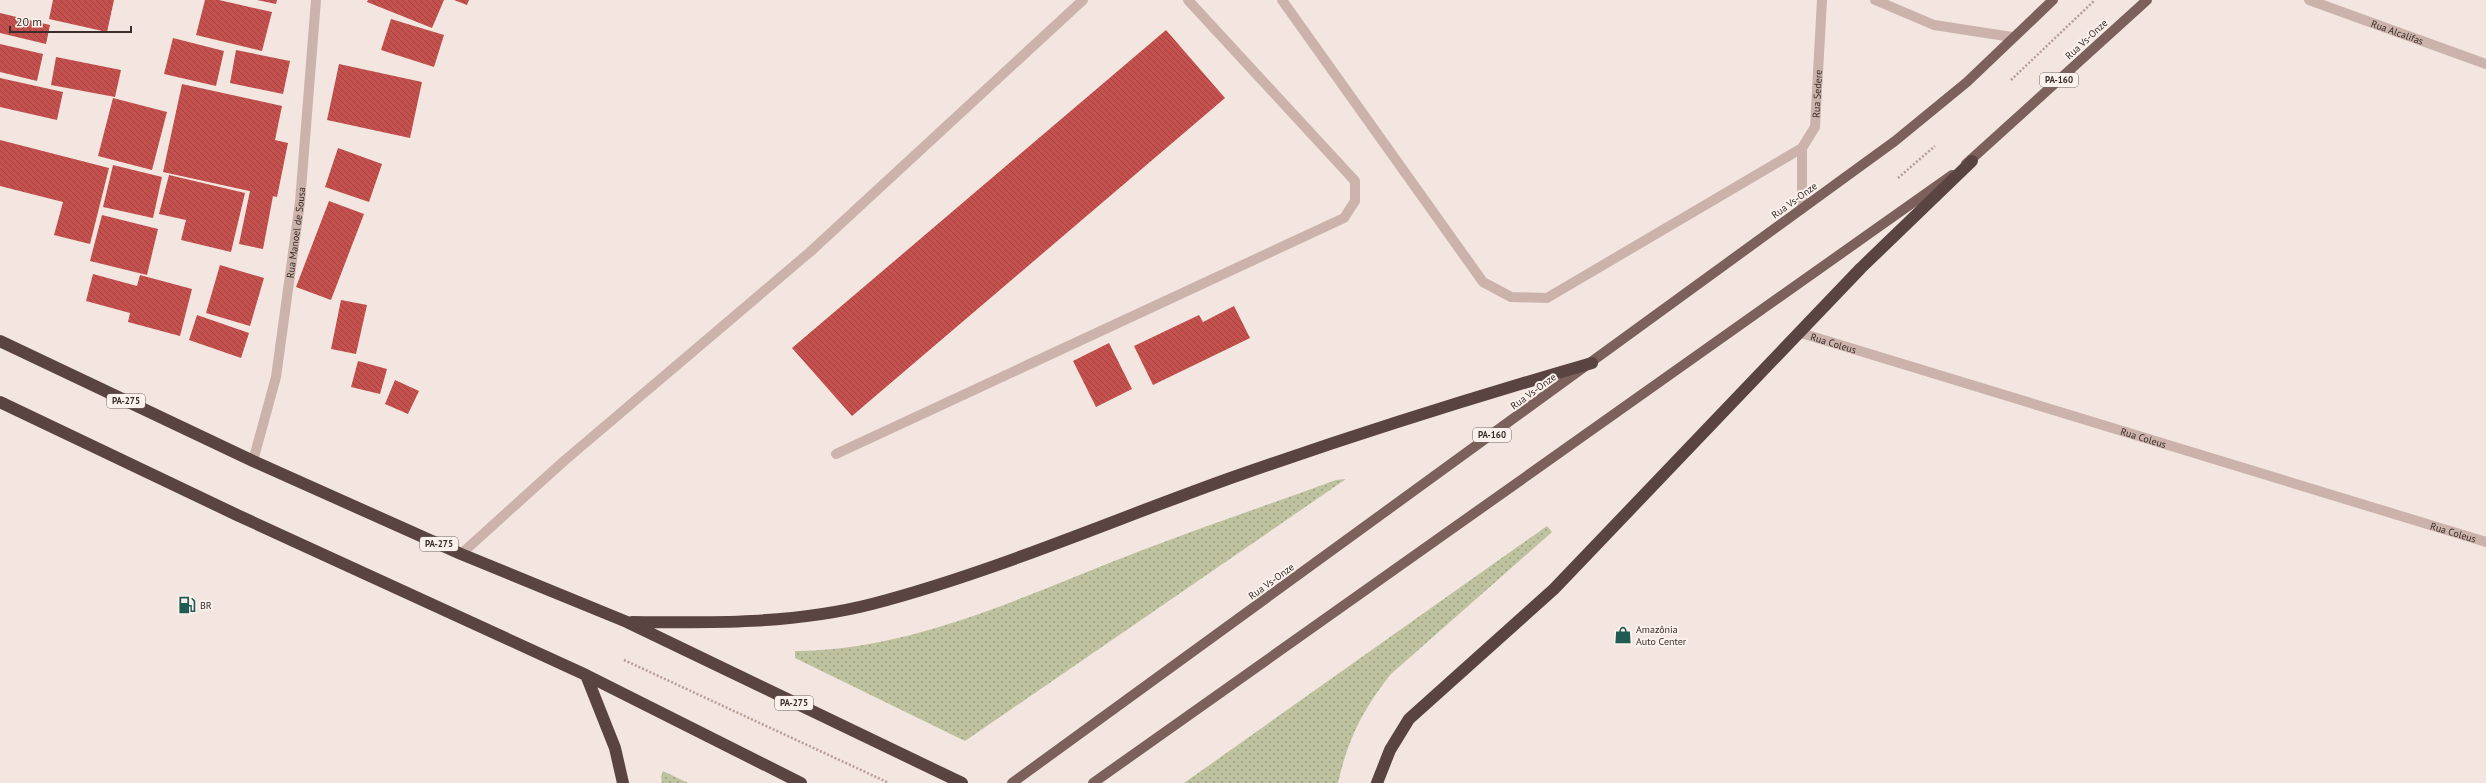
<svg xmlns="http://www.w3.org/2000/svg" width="2486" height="783" viewBox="0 0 2486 783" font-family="'PT Sans',sans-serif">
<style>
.grass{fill:url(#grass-dots)}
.building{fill:url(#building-back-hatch)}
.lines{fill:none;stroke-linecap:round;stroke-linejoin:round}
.path{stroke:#b79d95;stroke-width:2.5;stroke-dasharray:2 2;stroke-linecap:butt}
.lane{stroke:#cbb3ab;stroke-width:10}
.street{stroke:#cbb3ab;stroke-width:10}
.primary{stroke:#7b605c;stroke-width:10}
.highway{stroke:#5a4442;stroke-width:12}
.labels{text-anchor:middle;stroke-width:4;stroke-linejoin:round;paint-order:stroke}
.shield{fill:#faf1ec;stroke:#736764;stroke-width:1}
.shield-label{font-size:9px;font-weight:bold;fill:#392c2a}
.street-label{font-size:10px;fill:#392c2a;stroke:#faf1ec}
.poi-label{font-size:10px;fill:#392c2a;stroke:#faf1ec;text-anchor:start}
</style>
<defs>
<pattern id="grass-dots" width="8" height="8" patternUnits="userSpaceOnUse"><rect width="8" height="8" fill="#bec29f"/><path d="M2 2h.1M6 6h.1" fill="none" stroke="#9b9e82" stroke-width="1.8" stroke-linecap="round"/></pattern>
<pattern id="building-back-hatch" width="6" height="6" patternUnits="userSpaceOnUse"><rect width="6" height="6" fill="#c4514d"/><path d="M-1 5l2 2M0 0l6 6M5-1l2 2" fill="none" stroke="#a04340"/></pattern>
</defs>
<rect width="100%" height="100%" fill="#f3e6e0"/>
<!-- grass -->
<path class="grass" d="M 1346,479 L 965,741 L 795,658 L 795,651 C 917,650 1029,593 1140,551 C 1205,526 1271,504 1336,480 Z
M 1547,526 L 1552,532 L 1391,674 C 1363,709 1348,739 1338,783 L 1184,783 Z
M 663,771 L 688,783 L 662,783 L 661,777 Z"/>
<!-- building -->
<path class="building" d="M 53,0 L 114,0 L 107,32 L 49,19 Z
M 205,0 L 219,0 L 272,12 L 262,51 L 196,35 Z
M 257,0 L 277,0 L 276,4 Z
M 368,0 L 444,0 L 432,28 L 367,2 Z
M 454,0 L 469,0 L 467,5 Z
M 0,13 L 50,25 L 46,44 L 0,33 Z
M 391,19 L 444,35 L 434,67 L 381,50 Z
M 1166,30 L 1225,98 L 852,416 L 792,348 Z
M 173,38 L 224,51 L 216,86 L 164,74 Z
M 0,44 L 43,54 L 37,81 L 0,72 Z
M 236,50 L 290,61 L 283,94 L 230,83 Z
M 56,57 L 121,70 L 115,97 L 51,85 Z
M 339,64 L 422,82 L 410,138 L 327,120 Z
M 0,78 L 63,92 L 57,120 L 0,107 Z
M 182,84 L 282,106 L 275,140 L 288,143 L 277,197 L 163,172 Z
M 113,98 L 167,112 L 152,170 L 98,156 Z
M 0,140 L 109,168 L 90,244 L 54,235 L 63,202 L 0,186 Z
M 338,148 L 382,164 L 369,202 L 325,187 Z
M 113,165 L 162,177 L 153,218 L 103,207 Z
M 169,175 L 245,193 L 231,252 L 181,240 L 186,220 L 159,214 Z
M 250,191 L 273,196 L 263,249 L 239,244 Z
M 329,201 L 364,214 L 331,300 L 296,287 Z
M 102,215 L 158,229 L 147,275 L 90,261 Z
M 220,265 L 264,278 L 250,326 L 206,313 Z
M 93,274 L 137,286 L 140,275 L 192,289 L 180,336 L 128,322 L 130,313 L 86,301 Z
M 341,300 L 367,305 L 356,354 L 331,349 Z
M 1234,306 L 1250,338 L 1153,385 L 1134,346 L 1199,315 L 1203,322 Z
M 197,315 L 249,333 L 241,358 L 189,340 Z
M 1109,343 L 1132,389 L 1096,407 L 1073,361 Z
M 358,361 L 387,369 L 380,394 L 351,387 Z
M 395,380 L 419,391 L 408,414 L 385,404 Z"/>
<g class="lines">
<!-- path -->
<path class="path" d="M 2011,80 L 2095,0
M 1898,178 L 1935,146
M 624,660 L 889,783"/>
<!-- lane -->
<path class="lane" d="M 1282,0 L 1483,282 L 1511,297 L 1547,298 L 1802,148
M 836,454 L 1344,218 L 1355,201 L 1355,181 L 1188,0
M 461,554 L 564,461 L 810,252 L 1083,0"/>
<!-- street -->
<g class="street">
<path d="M 1875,0 L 1934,25 L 2012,37"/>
<path id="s1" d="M 2309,0 L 2486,64"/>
<path id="s2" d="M 1802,209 L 1802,148 L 1815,127 L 1822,0"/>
<path id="s3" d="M 1801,333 L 2486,542"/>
<path id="s4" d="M 253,461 L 276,377 L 300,202 L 316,0"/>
</g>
<!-- primary -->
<path class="primary" d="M 1966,164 L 2147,0
M 1012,783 L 1895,141 L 1967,82 L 2053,0
M 1093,783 L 1952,175"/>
<!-- highway -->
<path class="highway" d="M 0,341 L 253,461 L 461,554 L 627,622 L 962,783
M 0,402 L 237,515 L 586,675 L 801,783
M 632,622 C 711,623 794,624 872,604 C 998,571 1119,517 1242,474 C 1357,434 1474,397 1592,363
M 586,675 L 615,748 L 623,783
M 1377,783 L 1390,750 L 1409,719 L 1554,589 L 1861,268 L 1972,161"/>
</g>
<!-- icons -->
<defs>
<g id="fuel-bare" transform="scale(1.38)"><path d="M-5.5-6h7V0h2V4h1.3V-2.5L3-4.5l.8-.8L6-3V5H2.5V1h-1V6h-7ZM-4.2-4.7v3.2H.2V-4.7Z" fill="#205a52" stroke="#faf1ec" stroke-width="2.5" paint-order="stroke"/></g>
<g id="shop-bare" transform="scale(1.38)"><path d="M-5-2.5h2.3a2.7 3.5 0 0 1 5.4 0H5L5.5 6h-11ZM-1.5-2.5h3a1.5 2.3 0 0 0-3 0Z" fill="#205a52" stroke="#faf1ec" stroke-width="2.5" paint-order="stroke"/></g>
</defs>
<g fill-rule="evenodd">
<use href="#fuel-bare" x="187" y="605"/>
<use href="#shop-bare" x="1623" y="635"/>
</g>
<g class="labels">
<!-- shield labels -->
<g class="shield">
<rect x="2040" y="73" width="38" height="14" rx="3"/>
<rect x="107" y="394" width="38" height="14" rx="3"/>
<rect x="1473" y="428" width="38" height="14" rx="3"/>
<rect x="420" y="537" width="38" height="14" rx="3"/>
<rect x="775" y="696" width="38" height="14" rx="3"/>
</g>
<g class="shield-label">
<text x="2059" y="83">PA-160</text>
<text x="126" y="404">PA-275</text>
<text x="1492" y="438">PA-160</text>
<text x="439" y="547">PA-275</text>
<text x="794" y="706">PA-275</text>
</g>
<!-- street labels -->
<g class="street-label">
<text dy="4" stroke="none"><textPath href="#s1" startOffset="94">Rua Alcalifas</textPath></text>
<text transform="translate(2086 39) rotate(-43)" y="4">Rua Vs-Onze</text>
<text dy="4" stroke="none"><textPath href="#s2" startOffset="119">Rua Sedere</textPath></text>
<text transform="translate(1794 200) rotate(-36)" y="4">Rua Vs-Onze</text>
<text dy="4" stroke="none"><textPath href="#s4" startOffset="233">Rua Manoel de Sousa</textPath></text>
<text dy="4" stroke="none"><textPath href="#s3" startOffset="34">Rua Coleus</textPath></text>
<text transform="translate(1533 391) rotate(-36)" y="4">Rua Vs-Onze</text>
<text dy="4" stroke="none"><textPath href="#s3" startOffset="358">Rua Coleus</textPath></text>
<text dy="4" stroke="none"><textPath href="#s3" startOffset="682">Rua Coleus</textPath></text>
<text transform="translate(1271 581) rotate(-36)" y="4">Rua Vs-Onze</text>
</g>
<!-- poi labels -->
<g class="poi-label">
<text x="200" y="609">BR</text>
<text x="1636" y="633">Amazônia<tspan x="1636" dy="12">Auto Center</tspan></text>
</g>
</g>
<!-- scale -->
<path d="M10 26v6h121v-6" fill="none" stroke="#392c2a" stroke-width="2"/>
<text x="16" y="26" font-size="12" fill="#392c2a" stroke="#faf1ec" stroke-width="3" paint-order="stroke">20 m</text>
</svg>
